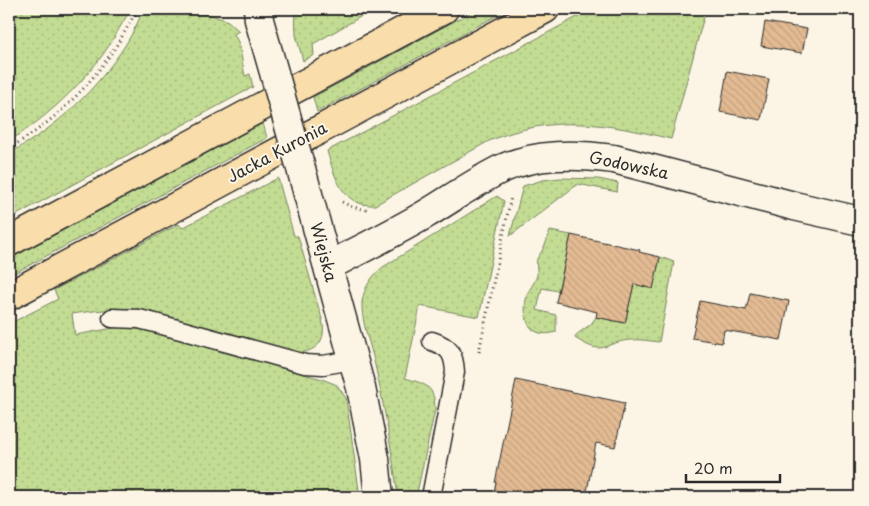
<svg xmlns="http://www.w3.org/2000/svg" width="869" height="506" viewBox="0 0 869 506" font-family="'Playpen Sans',sans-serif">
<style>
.grass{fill:url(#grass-dots);stroke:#76845f}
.building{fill:url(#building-back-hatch);stroke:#2b2b2b}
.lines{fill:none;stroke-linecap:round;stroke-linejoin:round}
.lane-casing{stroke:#2b2b2b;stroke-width:21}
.secondary-casing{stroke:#2b2b2b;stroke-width:31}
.primary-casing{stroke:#2b2b2b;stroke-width:31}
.path{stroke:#2b2b2b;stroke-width:3;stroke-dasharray:1 4;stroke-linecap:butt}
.lane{stroke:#fcf5e5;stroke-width:18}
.secondary{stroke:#fcf5e5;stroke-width:28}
.primary{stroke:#f9ddab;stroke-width:28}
.secondary-bridge-casing{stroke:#2b2b2b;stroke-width:31;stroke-linecap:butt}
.secondary-bridge{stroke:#fcf5e5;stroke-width:28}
.labels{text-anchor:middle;stroke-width:4;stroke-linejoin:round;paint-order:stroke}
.street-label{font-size:16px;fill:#2b2b2b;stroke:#fcf5e5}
</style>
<defs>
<pattern id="grass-dots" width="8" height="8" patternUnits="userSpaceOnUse" patternTransform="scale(1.25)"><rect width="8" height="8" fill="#c2dc93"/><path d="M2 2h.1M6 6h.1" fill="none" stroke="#a7bd7f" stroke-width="1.8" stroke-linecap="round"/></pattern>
<pattern id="building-back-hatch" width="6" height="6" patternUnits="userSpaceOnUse" patternTransform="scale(1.25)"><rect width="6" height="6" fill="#e3bb93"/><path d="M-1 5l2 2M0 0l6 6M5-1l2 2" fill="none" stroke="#c3a17f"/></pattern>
</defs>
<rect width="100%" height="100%" fill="#fcf5e5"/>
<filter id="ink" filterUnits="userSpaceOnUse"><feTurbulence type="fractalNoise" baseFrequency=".02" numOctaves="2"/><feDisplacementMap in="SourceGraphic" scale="10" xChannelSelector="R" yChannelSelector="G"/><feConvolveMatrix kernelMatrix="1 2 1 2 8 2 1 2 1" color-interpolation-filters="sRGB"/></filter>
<g filter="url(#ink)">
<!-- grass -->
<path class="grass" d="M 9,9 L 131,9 C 120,26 111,45 98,61 C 75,91 41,122 9,141 Z
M 144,9 L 212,15 L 228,21 L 239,31 L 234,34 L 239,44 L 245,76 L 250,74 L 253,87 L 9,219 L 9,153 C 56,129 98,88 126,44 C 133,33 138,21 144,9 Z
M 295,9 L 374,9 L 313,44 L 314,55 L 303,61 L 296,35 Z
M 477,9 L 509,9 L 317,112 L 313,97 Z
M 592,9 L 706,9 L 671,139 C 606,123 552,114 489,141 L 375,205 C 342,207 335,177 327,151 Z
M 263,123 L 267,138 L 9,276 L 9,259 Z
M 278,178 L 294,236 L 298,236 C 304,257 310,278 316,299 C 319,310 325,323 323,334 C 321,348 307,354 294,352 L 156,314 C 123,307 105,309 72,314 L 75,335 L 120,327 L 145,330 L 322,379 L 337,385 L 346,398 L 360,497 L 9,497 L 9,324 L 58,299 L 54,290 L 179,224 L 182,228 Z
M 560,178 L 598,179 L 618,183 L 617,192 L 578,184 L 510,236 L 523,186 L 543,180 Z
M 497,196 L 504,201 L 479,317 L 420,306 L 405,378 C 426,384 435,386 435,410 L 416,497 L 398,497 C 392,453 385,409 375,365 C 371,345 361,323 362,302 C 364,287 372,276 383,267 Z
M 550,231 L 571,235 L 558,291 L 542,288 L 537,310 L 556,315 L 556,332 C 529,340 521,318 527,295 C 529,289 534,284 536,278 C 539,272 535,265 537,259 C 538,256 541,253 543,249 C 546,244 548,237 550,231 Z
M 660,257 L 674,262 L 659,342 C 650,341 640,339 631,340 C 602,342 606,358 575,338 L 576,335 L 591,324 L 596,317 L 625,323 L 634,284 L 653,288 Z"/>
<!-- building -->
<path class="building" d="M 765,22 L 807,29 L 802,53 L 761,46 Z
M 727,71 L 769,79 L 761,120 L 720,112 Z
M 571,235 L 640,250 L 639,252 L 660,257 L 653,289 L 634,284 L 625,323 L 596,317 L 597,312 L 556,302 Z
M 750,293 L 789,301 L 781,340 L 724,330 L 722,343 L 692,338 L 700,301 L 746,310 Z
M 516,380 L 625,403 L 615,447 L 596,443 L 586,497 L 493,497 L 496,483 L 495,483 Z"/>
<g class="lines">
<!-- lane casing -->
<g class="lane-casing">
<path id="lane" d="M 112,318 L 139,319 L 155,323 L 305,364 L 323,365 L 353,360
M 431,497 L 455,372 C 454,354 450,347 432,341"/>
</g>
<!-- secondary casing -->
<g class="secondary-casing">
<path id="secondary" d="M 258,9 L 259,20 L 275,76
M 300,165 L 361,388 L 375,459 L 379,497
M 329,266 C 361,249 394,233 426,214 C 451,199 475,182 501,169 C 537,153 575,154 614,159 L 794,206 L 860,221"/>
</g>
<!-- primary casing -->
<g class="primary-casing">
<path id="primary" d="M 9,242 L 444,9
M 9,296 L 545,9"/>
</g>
<!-- path -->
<path class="path" d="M 9,148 C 65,117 109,66 137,9
M 342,202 L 352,207 L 369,210
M 479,352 L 511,197"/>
<!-- lane -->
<use href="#lane" class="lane"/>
<!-- secondary -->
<use href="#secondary" class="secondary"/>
<!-- primary -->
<use href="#primary" class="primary"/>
<!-- secondary-bridge casing -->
<g class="secondary-bridge-casing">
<path id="secondary-bridge" d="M 275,76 L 300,165"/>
</g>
<!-- secondary-bridge -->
<use href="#secondary-bridge" class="secondary-bridge"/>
</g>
</g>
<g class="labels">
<!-- street labels -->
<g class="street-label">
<text transform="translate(277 152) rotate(-28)" y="6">Jacka Kuronia</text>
<text transform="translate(629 165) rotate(12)" y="6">Godowska</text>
<text transform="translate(324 252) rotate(75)" y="6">Wiejska</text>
</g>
</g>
<!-- margin -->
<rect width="869" height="506" fill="none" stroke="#fcf5e5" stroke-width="30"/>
<rect x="15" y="15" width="839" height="476" fill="none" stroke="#2b2b2b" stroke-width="2" filter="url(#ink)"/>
<!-- scale -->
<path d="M686 474v8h94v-8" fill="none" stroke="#2b2b2b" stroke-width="2.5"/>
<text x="694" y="474" font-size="15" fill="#2b2b2b" stroke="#fcf5e5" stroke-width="4" paint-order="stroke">20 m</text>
</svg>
